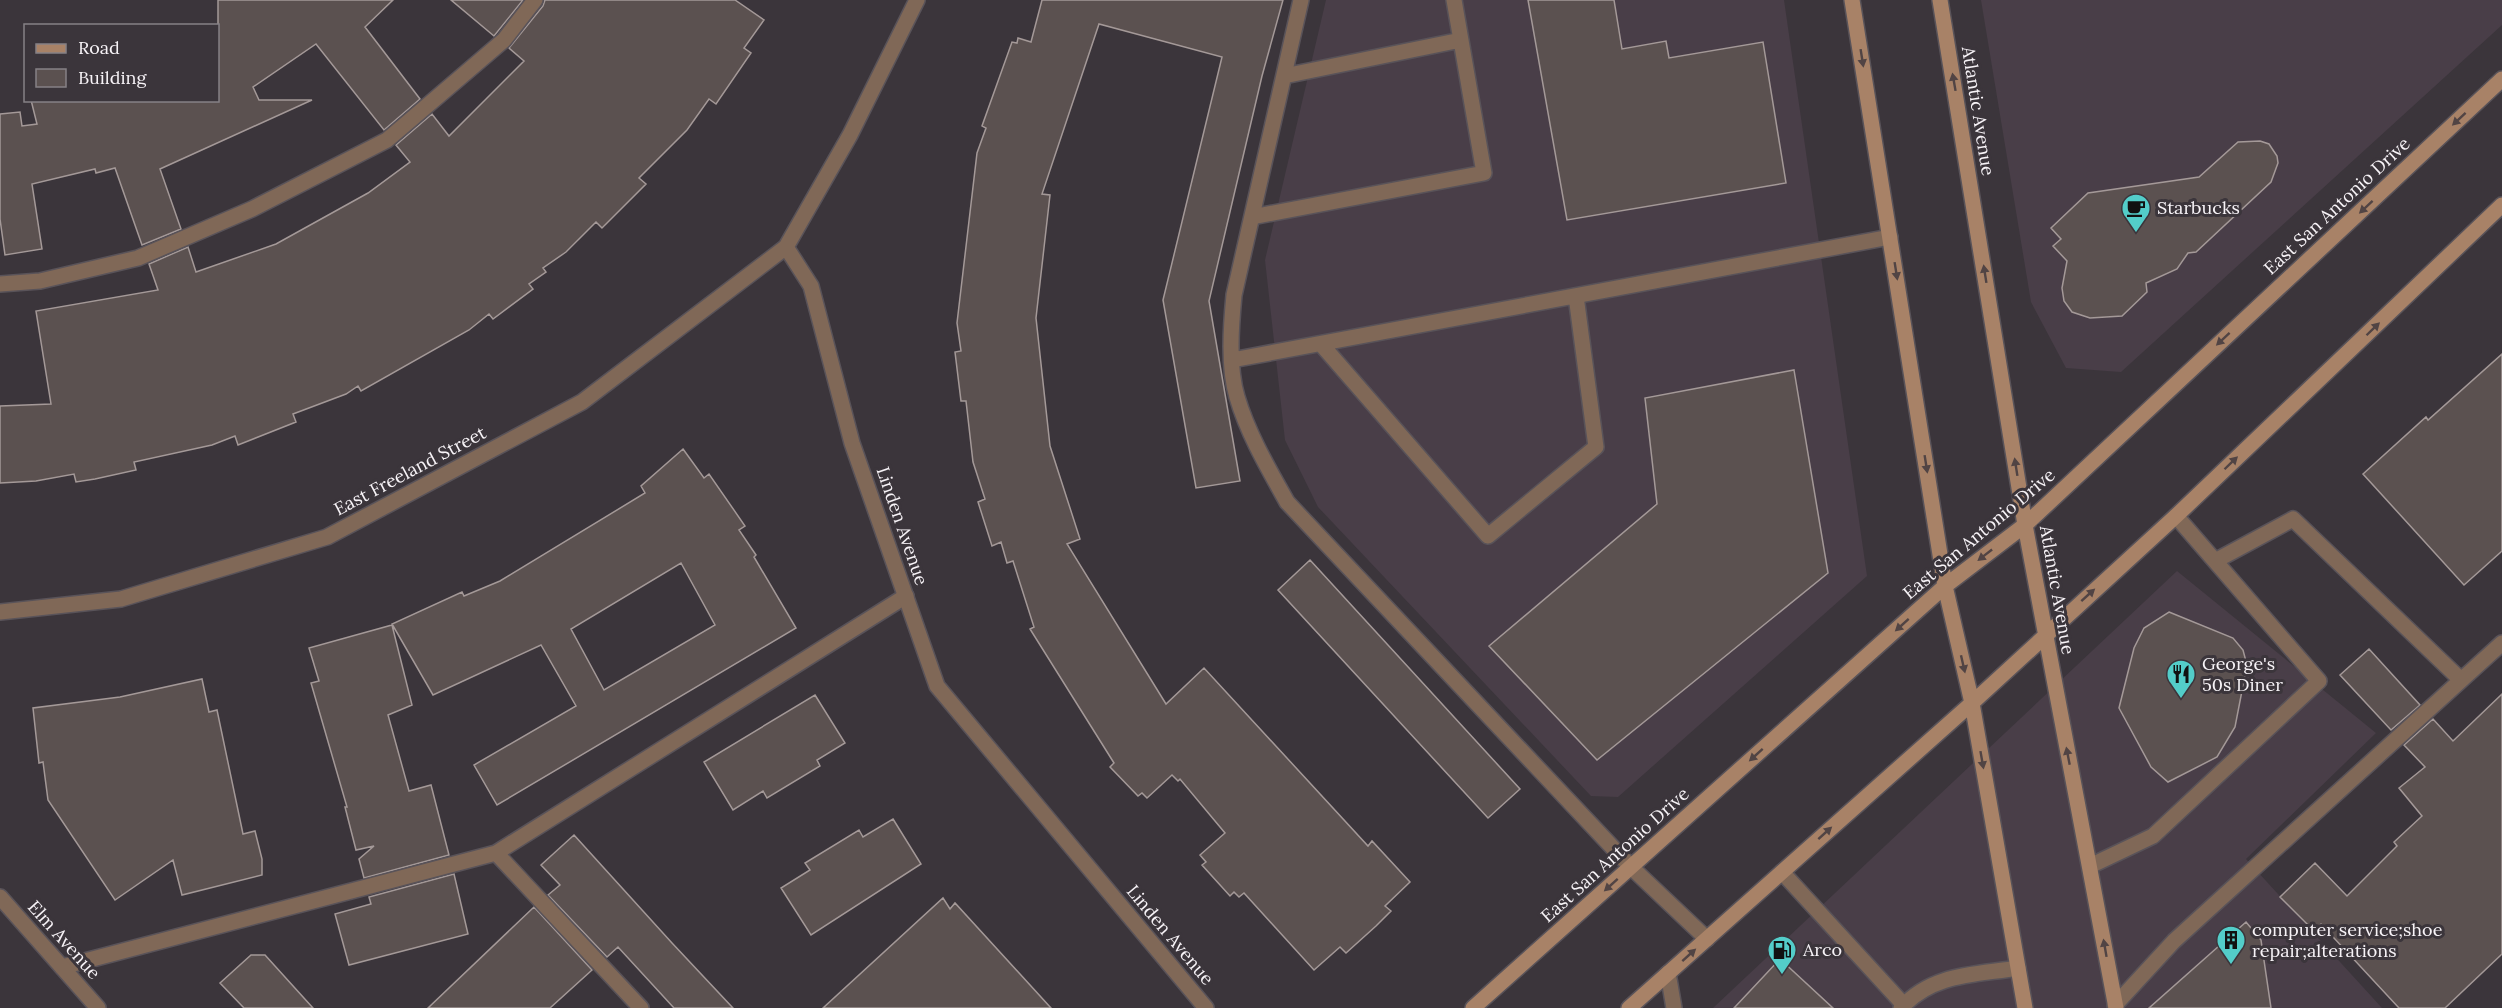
<svg xmlns="http://www.w3.org/2000/svg" width="2502" height="1008" viewBox="0 0 2502 1008" font-family="Lora,serif">
<style>
.built{fill:#493e48}
.building{fill:#5b5150;stroke:#a49998;stroke-width:1.5;fill-rule:evenodd}
.lines{fill:none;stroke-linecap:round;stroke-linejoin:round}
.service-casing{stroke:#595359;stroke-width:18}
.minor-casing{stroke:#595359;stroke-width:18}
.secondary-casing{stroke:#595359;stroke-width:18}
.service{stroke:#806857;stroke-width:15}
.minor{stroke:#806857;stroke-width:15}
.secondary{stroke:#a88267;stroke-width:15}
.oneway{fill:#514444}
.labels{text-anchor:middle;stroke-width:6;stroke-linejoin:round;paint-order:stroke}
.street-label{font-size:18px;fill:#f7f3f7;stroke:#3b353b}
.poi-label{font-size:18px;fill:#f7f3f7;stroke:#3b353b;text-anchor:start}
</style>
<rect width="100%" height="100%" fill="#3b353b"/>
<!-- built -->
<path class="built" d="M 1326,0 L 1784,0 L 1867,576 L 1618,797 L 1591,796 L 1318,507 L 1285,440 L 1265,260 Z
M 1981,0 L 2502,0 L 2502,25 L 2121,372 L 2066,368 L 2031,302 Z
M 2177,571 L 2376,733 L 2246,859 L 2382,1008 L 1713,1008 Z"/>
<!-- building -->
<path class="building" d="M 218,0 L 393,0 L 365,27 L 420,99 L 384,130 L 316,44 L 253,87 L 259,100 L 312,100 L 160,169 L 181,229 L 142,245 L 115,168 L 96,173 L 95,169 L 32,184 L 42,249 L 5,255 L 0,219 L 0,114 L 20,112 L 22,126 L 37,124 L 31,100 L 218,100 Z
M 451,0 L 523,0 L 494,36 Z
M 545,0 L 735,0 L 764,20 L 744,48 L 751,53 L 716,104 L 709,99 L 687,130 L 639,178 L 646,184 L 602,228 L 596,222 L 566,252 L 543,268 L 546,272 L 529,284 L 533,289 L 493,319 L 489,314 L 469,330 L 361,391 L 358,386 L 346,394 L 293,414 L 296,422 L 238,445 L 235,436 L 212,445 L 134,462 L 136,470 L 95,479 L 76,482 L 74,474 L 36,481 L 0,483 L 0,406 L 51,404 L 36,311 L 158,290 L 149,264 L 188,247 L 196,272 L 276,244 L 368,193 L 410,162 L 396,145 L 432,114 L 449,136 L 524,61 L 509,48 L 543,6 Z
M 1042,0 L 1283,0 L 1262,76 L 1209,301 L 1240,481 L 1196,488 L 1163,300 L 1222,57 L 1099,24 L 1042,194 L 1050,195 L 1036,318 L 1050,446 L 1080,539 L 1067,544 L 1166,704 L 1204,668 L 1368,846 L 1372,841 L 1410,882 L 1385,906 L 1391,911 L 1376,926 L 1346,953 L 1340,947 L 1314,970 L 1244,893 L 1239,897 L 1234,892 L 1230,896 L 1202,865 L 1206,862 L 1200,855 L 1225,833 L 1180,779 L 1178,781 L 1172,775 L 1147,798 L 1142,793 L 1138,796 L 1110,767 L 1114,763 L 1030,629 L 1034,627 L 1013,561 L 1007,563 L 1001,542 L 992,546 L 978,502 L 985,499 L 973,462 L 966,401 L 961,401 L 955,352 L 961,351 L 957,323 L 977,153 L 986,128 L 982,126 L 1012,42 L 1017,43 L 1018,38 L 1031,42 Z
M 1528,0 L 1614,0 L 1622,49 L 1666,41 L 1669,58 L 1763,42 L 1786,183 L 1567,220 Z
M 2260,141 L 2269,144 L 2277,156 L 2278,163 L 2271,182 L 2196,252 L 2188,253 L 2177,269 L 2146,283 L 2147,292 L 2122,316 L 2090,318 L 2072,312 L 2064,301 L 2062,288 L 2067,261 L 2053,246 L 2061,239 L 2051,228 L 2088,193 L 2199,177 L 2238,142 Z
M 2502,354 L 2502,551 L 2464,585 L 2363,474 L 2426,417 L 2428,420 Z
M 1794,370 L 1828,573 L 1597,760 L 1489,646 L 1657,504 L 1645,398 Z
M 683,449 L 704,478 L 709,474 L 745,526 L 739,530 L 756,555 L 754,557 L 796,628 L 497,805 L 474,765 L 576,706 L 541,645 L 433,695 L 392,624 L 462,592 L 464,596 L 500,581 L 645,493 L 641,486 ZM 681,563 L 715,625 L 604,690 L 571,629 Z
M 1310,560 L 1520,789 L 1488,818 L 1278,590 Z
M 2169,612 L 2233,638 L 2243,650 L 2247,665 L 2235,727 L 2217,757 L 2168,782 L 2151,767 L 2119,708 L 2134,648 L 2144,628 Z
M 392,625 L 412,705 L 388,715 L 409,791 L 431,785 L 449,855 L 364,878 L 359,859 L 374,846 L 356,850 L 345,807 L 347,807 L 311,683 L 319,681 L 309,648 Z
M 2369,649 L 2420,705 L 2391,730 L 2340,675 Z
M 202,679 L 209,712 L 217,710 L 243,834 L 255,831 L 262,859 L 262,875 L 182,895 L 173,860 L 115,900 L 48,800 L 43,762 L 39,763 L 33,708 L 120,697 Z
M 2502,694 L 2502,954 L 2445,1008 L 2399,1008 L 2321,924 L 2314,931 L 2280,897 L 2315,863 L 2347,896 L 2397,846 L 2394,842 L 2422,816 L 2399,788 L 2425,767 L 2404,745 L 2433,719 L 2453,741 Z
M 815,695 L 845,743 L 817,760 L 820,766 L 767,798 L 763,791 L 733,810 L 704,762 Z
M 893,819 L 921,864 L 811,935 L 781,888 L 810,870 L 805,863 L 859,830 L 863,837 Z
M 574,835 L 672,943 L 733,1008 L 674,1008 L 618,947 L 607,957 L 548,895 L 560,885 L 541,865 Z
M 454,874 L 468,934 L 349,965 L 335,914 L 371,904 L 369,897 Z
M 943,898 L 950,909 L 955,903 L 1051,1008 L 823,1008 Z
M 534,907 L 592,970 L 550,1008 L 428,1008 Z
M 2246,922 L 2261,940 L 2271,1008 L 2149,1008 Z
M 251,955 L 265,955 L 313,1008 L 244,1008 L 220,983 Z
M 1780,959 L 1833,1008 L 1734,1008 Z"/>
<g class="lines">
<!-- service casing -->
<g class="service-casing">
<path id="service" d="M 1301,0 L 1234,295 C 1231,326 1228,367 1237,397 C 1248,434 1268,468 1287,502 L 1631,867 L 1707,939
M 1284,76 L 1461,40
M 1252,217 L 1484,173 L 1454,0
M 0,284 L 40,281 L 138,258 L 252,209 L 387,140 L 504,40 L 535,0
M 1321,344 L 1488,536 L 1596,447 L 1576,296
M 1232,360 L 1890,237
M 2215,561 L 2293,519 L 2461,680
M 496,853 L 641,1008
M 2090,866 L 2153,836 L 2319,681 L 2176,516
M 1782,872 L 1904,1005
M 62,967 L 496,853 L 906,596
M 1668,973 L 1674,1008
M 2115,1005 L 2174,941 L 2502,643
M 1901,1008 C 1933,973 1975,975 2018,968"/>
</g>
<!-- minor casing -->
<g class="minor-casing">
<path id="minor" d="M 917,0 L 850,135 L 786,247 L 811,286 L 852,443 L 937,686 L 1206,1008
M 0,612 L 121,599 L 327,537 L 582,402 L 786,247
M 0,897 L 98,1008"/>
</g>
<!-- secondary casing -->
<g class="secondary-casing">
<path id="secondary" d="M 1852,0 L 1945,586 L 1972,703 L 2025,1008
M 1940,0 L 2025,525 L 2116,1008
M 1473,1008 L 1945,586 L 2025,525 L 2502,79
M 1629,1008 L 1972,703 L 2176,516 L 2502,205"/>
</g>
<!-- service -->
<use href="#service" class="service"/>
<!-- minor -->
<use href="#minor" class="minor"/>
<!-- secondary -->
<use href="#secondary" class="secondary"/>
</g>
<!-- one-way arrows -->
<defs><path id="oneway-solid" d="M-6-.8H1V-3.2L6.5 0L1 3.2V.8H-6Z" transform="scale(1.5)"/></defs>
<g class="oneway">
<use href="#oneway-solid" transform="translate(1862 58) rotate(81)"/>
<use href="#oneway-solid" transform="translate(1954 82) rotate(-100)"/>
<use href="#oneway-solid" transform="translate(2459 119) rotate(137)"/>
<use href="#oneway-solid" transform="translate(2366 207) rotate(137)"/>
<use href="#oneway-solid" transform="translate(1896 271) rotate(81)"/>
<use href="#oneway-solid" transform="translate(1985 274) rotate(-99)"/>
<use href="#oneway-solid" transform="translate(2373 329) rotate(-44)"/>
<use href="#oneway-solid" transform="translate(2223 339) rotate(137)"/>
<use href="#oneway-solid" transform="translate(2231 463) rotate(-44)"/>
<use href="#oneway-solid" transform="translate(1926 464) rotate(81)"/>
<use href="#oneway-solid" transform="translate(2016 467) rotate(-99)"/>
<use href="#oneway-solid" transform="translate(1985 555) rotate(142)"/>
<use href="#oneway-solid" transform="translate(2088 595) rotate(-42)"/>
<use href="#oneway-solid" transform="translate(1902 625) rotate(138)"/>
<use href="#oneway-solid" transform="translate(1963 664) rotate(77)"/>
<use href="#oneway-solid" transform="translate(1756 755) rotate(138)"/>
<use href="#oneway-solid" transform="translate(2068 756) rotate(-101)"/>
<use href="#oneway-solid" transform="translate(1982 760) rotate(80)"/>
<use href="#oneway-solid" transform="translate(1825 833) rotate(-42)"/>
<use href="#oneway-solid" transform="translate(1611 885) rotate(138)"/>
<use href="#oneway-solid" transform="translate(2105 948) rotate(-100)"/>
<use href="#oneway-solid" transform="translate(1689 955) rotate(-42)"/>
</g>
<!-- icons -->
<defs>
<g id="cafe-pin" transform="scale(1.5)"><path d="M0 17L-7.5 6A9.5 9.5 0 1 1 7.5 6Z" fill="#53cdc9" stroke="#3b353b"/><path d="M-5.5-4.5H6V0H3Q3 3.5 0 3.5H-2.5Q-5.5 3.5-5.5 0ZM3-3.2v2h1.7v-2ZM-6 4.5H4V6H-6Z" fill="#111"/></g>
<g id="restaurant-pin" transform="scale(1.5)"><path d="M0 17L-7.5 6A9.5 9.5 0 1 1 7.5 6Z" fill="#53cdc9" stroke="#3b353b"/><path d="M-5-6h1v4h1v-4h1v4h1v-4h1v5L-1.5 .5V6h-2V.5L-5-1ZM5-6V6H3V1.5H1.5Q1.5-4 5-6Z" fill="#111"/></g>
<g id="building-pin" transform="scale(1.5)"><path d="M0 17L-7.5 6A9.5 9.5 0 1 1 7.5 6Z" fill="#53cdc9" stroke="#3b353b"/><path d="M-4-6H4V6H1V3H-1V6H-4ZM-2.5-4.3h1.7v1.8h-1.7ZM.8-4.3h1.7v1.8H.8ZM-2.5-1h1.7V.8h-1.7ZM.8-1h1.7V.8H.8Z" fill="#111"/></g>
<g id="fuel-pin" transform="scale(1.5)"><path d="M0 17L-7.5 6A9.5 9.5 0 1 1 7.5 6Z" fill="#53cdc9" stroke="#3b353b"/><path d="M-5.5-6h7V0h2V4h1.3V-2.5L3-4.5l.8-.8L6-3V5H2.5V1h-1V6h-7ZM-4.2-4.7v3.2H.2V-4.7Z" fill="#111"/></g>
</defs>
<g fill-rule="evenodd">
<use href="#cafe-pin" x="2136" y="208"/>
<use href="#restaurant-pin" x="2181" y="674"/>
<use href="#building-pin" x="2231" y="940"/>
<use href="#fuel-pin" x="1782" y="950"/>
</g>
<g class="labels">
<!-- street labels -->
<g class="street-label">
<text transform="translate(1978 111) rotate(81)" y="6">Atlantic Avenue</text>
<text transform="translate(2337 206) rotate(-43)" y="6">East San Antonio Drive</text>
<text transform="translate(410 471) rotate(-28)" y="6">East Freeland Street</text>
<text transform="translate(902 526) rotate(71)" y="6">Linden Avenue</text>
<text transform="translate(1979 534) rotate(-40)" y="6">East San Antonio Drive</text>
<text transform="translate(2057 590) rotate(80)" y="6">Atlantic Avenue</text>
<text transform="translate(1615 855) rotate(-42)" y="6">East San Antonio Drive</text>
<text transform="translate(1170 935) rotate(50)" y="6">Linden Avenue</text>
<text transform="translate(64 940) rotate(48)" y="6">Elm Avenue</text>
</g>
<!-- poi labels -->
<g class="poi-label">
<text x="2157" y="214">Starbucks</text>
<text x="2202" y="670">George's<tspan x="2202" dy="21">50s Diner</tspan></text>
<text x="2252" y="936">computer service;shoe<tspan x="2252" dy="21">repair;alterations</tspan></text>
<text x="1803" y="956">Arco</text>
</g>
</g>
<!-- legend -->
<rect x="24" y="24" width="195" height="78" fill="#3b353b" stroke="#868186" stroke-width="1.5"/>
<rect x="36" y="44" width="30" height="9" fill="#a88267" stroke="#868186" stroke-width="1.5"/>
<text x="78" y="54" font-size="18" fill="#f7f3f7">Road</text>
<rect x="36" y="69" width="30" height="18" fill="#5b5150" stroke="#868186" stroke-width="1.5"/>
<text x="78" y="84" font-size="18" fill="#f7f3f7">Building</text>
</svg>
